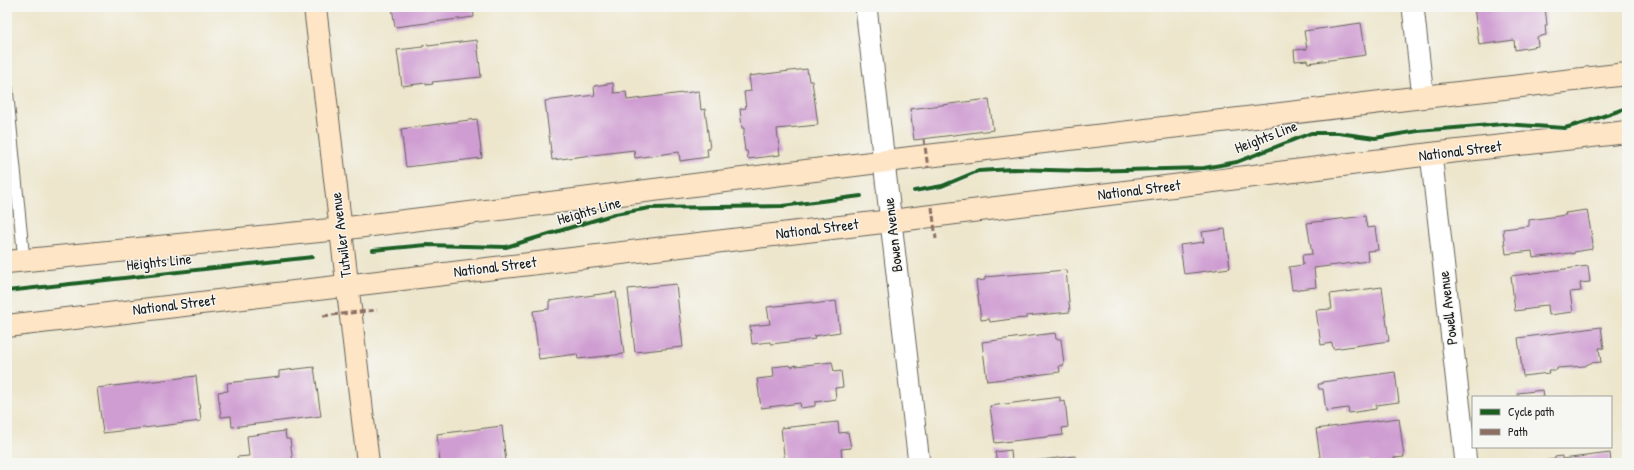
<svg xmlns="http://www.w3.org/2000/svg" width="1634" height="470" viewBox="0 0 1634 470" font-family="'Patrick Hand',sans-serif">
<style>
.building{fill:#cf9dd2}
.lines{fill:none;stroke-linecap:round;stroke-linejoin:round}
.lane-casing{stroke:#65635a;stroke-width:13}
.street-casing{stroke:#65635a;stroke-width:23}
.secondary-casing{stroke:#65635a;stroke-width:24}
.lane{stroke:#fff;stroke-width:11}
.street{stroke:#fff;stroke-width:21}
.secondary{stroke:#fde5c5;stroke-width:22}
.quiet{stroke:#8d6e63;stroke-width:3;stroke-dasharray:6 3;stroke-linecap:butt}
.cycleway-casing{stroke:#f6f6f2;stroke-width:6}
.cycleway{stroke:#1b5e20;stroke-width:4}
.labels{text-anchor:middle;stroke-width:3;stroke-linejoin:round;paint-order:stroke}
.street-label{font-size:15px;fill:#1c1c1c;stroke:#f6f6f2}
</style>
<rect width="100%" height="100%" fill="#f6f6f2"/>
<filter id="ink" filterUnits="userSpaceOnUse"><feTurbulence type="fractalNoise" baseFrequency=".025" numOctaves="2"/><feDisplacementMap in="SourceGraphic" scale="8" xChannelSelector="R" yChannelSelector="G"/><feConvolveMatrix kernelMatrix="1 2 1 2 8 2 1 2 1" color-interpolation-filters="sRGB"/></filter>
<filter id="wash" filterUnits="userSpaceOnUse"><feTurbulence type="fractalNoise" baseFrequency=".012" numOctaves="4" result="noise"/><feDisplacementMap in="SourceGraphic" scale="16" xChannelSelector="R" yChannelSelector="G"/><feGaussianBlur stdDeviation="0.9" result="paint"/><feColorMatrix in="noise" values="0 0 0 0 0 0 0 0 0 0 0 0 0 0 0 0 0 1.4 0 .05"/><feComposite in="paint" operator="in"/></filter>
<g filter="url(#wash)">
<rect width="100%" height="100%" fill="#ede6cc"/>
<g id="blocks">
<!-- building -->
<path class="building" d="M 392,7 L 473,7 L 474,17 L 395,27 Z
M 1474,7 L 1487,7 L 1487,9 L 1506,7 L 1545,7 L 1547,25 L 1545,25 L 1546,35 L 1537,37 L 1538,46 L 1515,50 L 1514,40 L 1479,45 Z
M 1361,23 L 1366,55 L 1308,63 L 1307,60 L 1295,61 L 1294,50 L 1307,49 L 1304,31 Z
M 477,40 L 481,77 L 432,82 L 433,84 L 426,85 L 426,83 L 402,86 L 397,50 L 423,47 L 423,45 L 428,44 L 428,46 Z
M 807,69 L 809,81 L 812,81 L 818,125 L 777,129 L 780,155 L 748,159 L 747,151 L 745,151 L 743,135 L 744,135 L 744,128 L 742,128 L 740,109 L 746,108 L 744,92 L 751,91 L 749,76 Z
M 613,83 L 614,93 L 626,92 L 627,100 L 699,91 L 701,110 L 705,109 L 710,149 L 707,149 L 708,157 L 680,161 L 679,152 L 635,158 L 634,150 L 552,160 L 545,101 L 595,95 L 594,86 Z
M 989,99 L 993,130 L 914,140 L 910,109 Z
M 477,119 L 482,158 L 406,167 L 401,129 Z
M 1587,210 L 1593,243 L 1592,244 L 1592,249 L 1574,252 L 1574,254 L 1570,253 L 1533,258 L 1532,251 L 1506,254 L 1503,229 L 1529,226 L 1529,220 L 1566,215 L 1565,213 Z
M 1365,216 L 1367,228 L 1375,227 L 1378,250 L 1367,251 L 1368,261 L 1314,268 L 1316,287 L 1292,290 L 1289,267 L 1303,265 L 1302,255 L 1312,254 L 1307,223 Z
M 1225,229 L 1230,268 L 1184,274 L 1180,245 L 1204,242 L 1202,232 Z
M 1588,266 L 1590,282 L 1580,283 L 1581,291 L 1570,292 L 1573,312 L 1549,315 L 1548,305 L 1537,306 L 1537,308 L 1515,311 L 1511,276 Z
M 1066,270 L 1070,312 L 1026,316 L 1027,318 L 1012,319 L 990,322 L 989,319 L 981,320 L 976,281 L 985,280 L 985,277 Z
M 676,284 L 683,347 L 635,352 L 628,289 Z
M 1382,287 L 1389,341 L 1333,349 L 1332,343 L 1321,345 L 1316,310 L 1332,309 L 1330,294 Z
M 616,292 L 624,354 L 578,359 L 577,354 L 539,359 L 533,311 L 549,309 L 549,301 Z
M 836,301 L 840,332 L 814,336 L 815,339 L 771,344 L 770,342 L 752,344 L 750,326 L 770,324 L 767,307 L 813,302 L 813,304 Z
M 1601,327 L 1604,348 L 1599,348 L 1601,362 L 1590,363 L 1585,366 L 1557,368 L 1557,370 L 1548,370 L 1549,373 L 1523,376 L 1518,338 Z
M 1055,333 L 1056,339 L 1061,339 L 1064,365 L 1059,366 L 1060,372 L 987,381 L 982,342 Z
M 832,362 L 834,372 L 841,371 L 843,387 L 835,388 L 836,399 L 815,402 L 815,406 L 801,408 L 800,403 L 761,408 L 757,379 L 774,377 L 773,367 L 790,365 L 791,367 L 796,365 L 796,366 Z
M 314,367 L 321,416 L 232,427 L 231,416 L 221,417 L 218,392 L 228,391 L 227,383 L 279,377 L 279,371 Z
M 1395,372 L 1399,402 L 1376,405 L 1376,409 L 1349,413 L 1348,408 L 1326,411 L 1323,389 L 1319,389 L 1318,384 L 1322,384 L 1322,382 Z
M 196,376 L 201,421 L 103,433 L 97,388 Z
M 1543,390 L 1544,397 L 1518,397 L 1518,393 Z
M 1060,397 L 1060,402 L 1065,401 L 1068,427 L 1062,428 L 1063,435 L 995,443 L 990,406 Z
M 1399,418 L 1404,457 L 1394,458 L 1395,463 L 1370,463 L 1369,460 L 1344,463 L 1321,463 L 1316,429 Z
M 838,422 L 839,433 L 848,432 L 851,448 L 841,449 L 842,460 L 821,463 L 785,463 L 781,428 Z
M 502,426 L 506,463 L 440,463 L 437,434 Z
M 285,431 L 286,439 L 290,439 L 293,463 L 238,463 L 237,457 L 249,456 L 247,436 Z
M 1011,450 L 1012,463 L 997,463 L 995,452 Z
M 1610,453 L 1611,463 L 1532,463 L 1555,459 L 1555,457 L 1562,456 L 1562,459 Z
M 1075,456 L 1076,463 L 1024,463 L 1024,462 Z"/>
</g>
</g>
<g filter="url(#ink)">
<use href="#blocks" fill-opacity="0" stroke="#65635a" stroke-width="1"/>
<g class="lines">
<!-- lane casing -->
<g class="lane-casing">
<path id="lane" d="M 7,88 L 24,260"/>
</g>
<!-- street casing -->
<g class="street-casing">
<path id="street" d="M 866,7 L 919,463
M 1413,7 L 1423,97
M 1431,154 L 1466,463"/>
</g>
<!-- secondary casing -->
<g class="secondary-casing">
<path id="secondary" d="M 315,7 L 368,463
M 7,262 L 340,229 L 927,156 L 1423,97 L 1627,74
M 7,326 L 891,221 L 1431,154 L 1627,132"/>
</g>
<!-- lane -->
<use href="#lane" class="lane"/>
<!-- street -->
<use href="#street" class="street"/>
<!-- secondary -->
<use href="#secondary" class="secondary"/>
<!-- quiet -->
<path class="quiet" d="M 924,139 L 928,168
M 932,207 L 936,239
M 323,316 L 377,310"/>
<!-- cycleway casing -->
<g class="cycleway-casing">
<path id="cycleway" d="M 914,191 L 942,186 L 978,171 L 1013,169 L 1086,171 L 1204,168 L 1237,162 L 1311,133 L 1338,133 L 1375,138 L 1418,131 L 1503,124 L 1565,128 L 1589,121 L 1627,108
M 373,250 L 426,245 L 506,247 L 615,214 L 650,208 L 782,206 L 861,196
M 7,291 L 313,257"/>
</g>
<!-- cycleway -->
<use href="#cycleway" class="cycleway"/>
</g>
</g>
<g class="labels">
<!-- street labels -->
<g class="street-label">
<text transform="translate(1266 137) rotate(-21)" y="5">Heights Line</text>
<text transform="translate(1460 151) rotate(-7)" y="5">National Street</text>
<text transform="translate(1139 190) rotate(-7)" y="5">National Street</text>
<text transform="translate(589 211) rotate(-16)" y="5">Heights Line</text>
<text transform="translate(817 229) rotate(-7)" y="5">National Street</text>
<text transform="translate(341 235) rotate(-97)" y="5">Tutwiler Avenue</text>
<text transform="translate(893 235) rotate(-97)" y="5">Bowen Avenue</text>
<text transform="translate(159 262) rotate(-6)" y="5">Heights Line</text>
<text transform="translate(495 267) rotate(-7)" y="5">National Street</text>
<text transform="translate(174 305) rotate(-7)" y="5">National Street</text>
<text transform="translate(1448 308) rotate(-97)" y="5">Powell Avenue</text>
</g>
</g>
<!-- margin -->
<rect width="1634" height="470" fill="none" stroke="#f6f6f2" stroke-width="24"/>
<!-- legend -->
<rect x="1472" y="396" width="140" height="52" fill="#f6f6f2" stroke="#9f9f9c"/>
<rect x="1480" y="409" width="20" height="6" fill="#1b5e20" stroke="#9f9f9c"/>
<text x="1508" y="416" font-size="12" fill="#1c1c1c">Cycle path</text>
<rect x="1480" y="429" width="20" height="6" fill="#8d6e63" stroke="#9f9f9c"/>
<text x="1508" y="436" font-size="12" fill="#1c1c1c">Path</text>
</svg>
